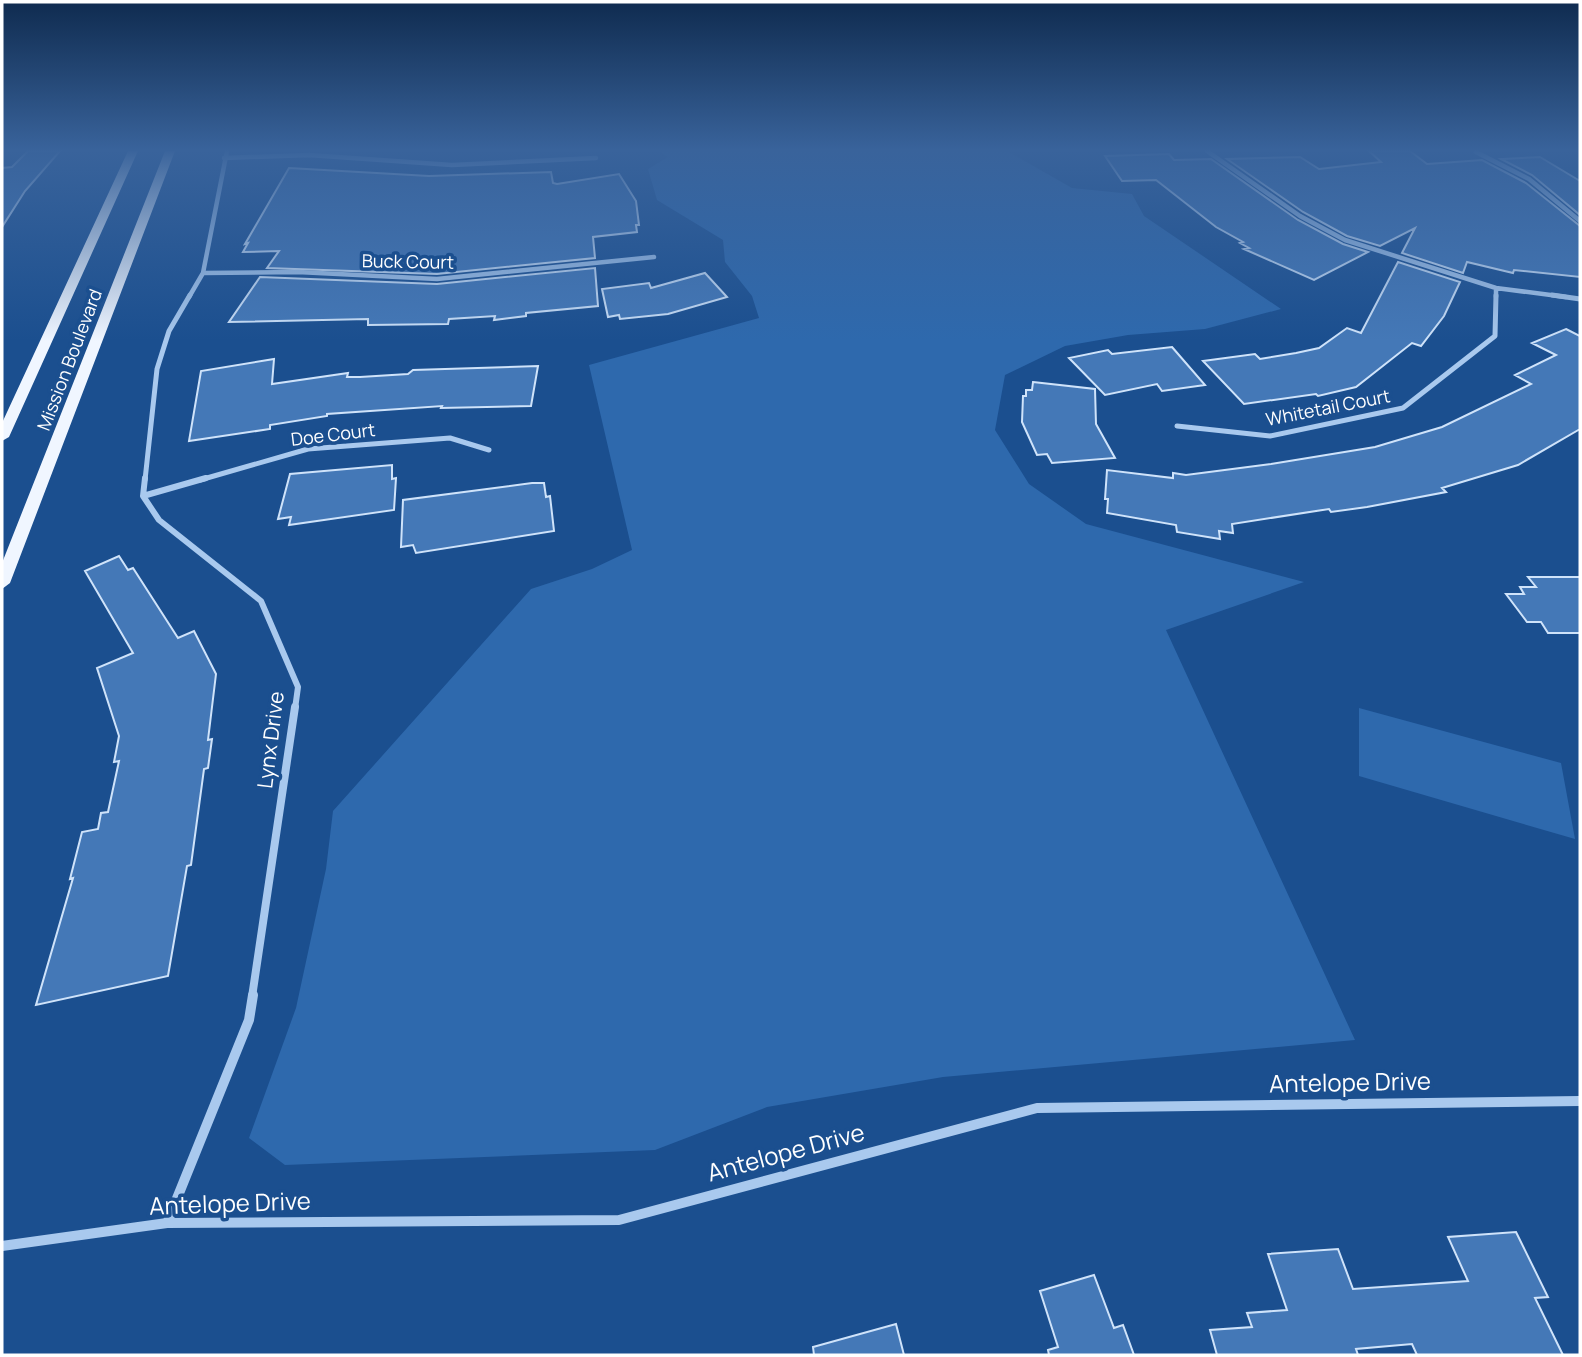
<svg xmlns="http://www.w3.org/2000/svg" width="1582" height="1357" viewBox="0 0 1582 1357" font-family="Manrope,sans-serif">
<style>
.green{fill:#2e69ad}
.building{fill:#4478b7;stroke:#cfe3fa;stroke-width:2}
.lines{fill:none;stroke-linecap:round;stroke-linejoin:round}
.street-far4{stroke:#a9c9ee;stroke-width:4.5}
.street-far3{stroke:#a9c9ee;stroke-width:5}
.street-far2{stroke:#a9c9ee;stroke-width:6}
.street-far1{stroke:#a9c9ee;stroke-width:8}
.street{stroke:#a9c9ee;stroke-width:10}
.primary{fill:#f0f6ff;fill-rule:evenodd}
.labels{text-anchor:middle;stroke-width:7;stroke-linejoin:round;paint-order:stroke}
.far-street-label{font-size:18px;fill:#fff;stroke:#1b4f8f}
.street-label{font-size:21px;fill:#fff;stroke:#1b4f8f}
.near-street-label{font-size:24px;fill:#fff;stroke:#1b4f8f}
</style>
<rect width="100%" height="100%" fill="#1b4f8f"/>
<!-- green -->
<path class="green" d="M 658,151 L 1007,151 L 1072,188 L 1132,194 L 1144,216 L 1281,309 L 1205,329 L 1128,335 L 1065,346 L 1005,375 L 995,430 L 1029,484 L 1086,524 L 1304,582 L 1166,630 L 1355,1040 L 943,1077 L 767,1107 L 655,1150 L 285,1165 L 249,1138 L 296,1008 L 326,869 L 333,811 L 531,589 L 592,569 L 632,550 L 589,365 L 759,318 L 752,296 L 725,262 L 723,240 L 657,200 L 648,169 L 668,157 Z
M 1359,708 L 1561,763 L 1575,839 L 1359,776 Z"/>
<!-- building -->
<path class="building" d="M 28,151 L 60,151 L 25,191 L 2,227 L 2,168 L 12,167 Z
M 1369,151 L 1410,151 L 1427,164 L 1482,160 L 1526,183 L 1580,226 L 1580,277 L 1514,270 L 1513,273 L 1467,262 L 1463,273 L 1402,253 L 1415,228 L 1380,246 L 1347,236 L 1303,212 L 1227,159 L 1300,157 L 1319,169 L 1381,162 Z
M 1169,154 L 1174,160 L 1211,159 L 1298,220 L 1343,244 L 1368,252 L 1314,280 L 1244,249 L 1249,248 L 1240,243 L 1243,242 L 1216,227 L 1156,180 L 1122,181 L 1105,156 Z
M 1540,157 L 1580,181 L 1580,215 L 1532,175 L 1501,159 Z
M 289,168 L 429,176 L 551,172 L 553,183 L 557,184 L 619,174 L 636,201 L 639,225 L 636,225 L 637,232 L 593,237 L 595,258 L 437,274 L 267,268 L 279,251 L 243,252 L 248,243 L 245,244 Z
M 1398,262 L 1460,282 L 1444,316 L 1421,346 L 1412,343 L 1356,387 L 1318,396 L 1316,394 L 1244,404 L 1203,361 L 1255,354 L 1260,359 L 1296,353 L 1319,348 L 1347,328 L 1361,333 Z
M 595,268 L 598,306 L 526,313 L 526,316 L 494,320 L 495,316 L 449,319 L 448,324 L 368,325 L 368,319 L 229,322 L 260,277 L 437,284 Z
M 705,273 L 727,297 L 668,314 L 620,319 L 619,315 L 608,317 L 602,289 L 649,283 L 651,288 Z
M 1566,329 L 1580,336 L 1580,429 L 1518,465 L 1442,488 L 1446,492 L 1367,507 L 1331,512 L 1329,509 L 1232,524 L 1233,533 L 1219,531 L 1220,539 L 1177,532 L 1176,525 L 1107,513 L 1108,499 L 1105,499 L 1107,470 L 1173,478 L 1173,473 L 1186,475 L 1271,464 L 1375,447 L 1442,427 L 1531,384 L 1515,375 L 1556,355 L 1532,343 Z
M 1172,347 L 1205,385 L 1162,391 L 1157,384 L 1105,395 L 1069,358 L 1108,350 L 1112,354 Z
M 274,359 L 272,384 L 348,373 L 347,377 L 360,377 L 408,374 L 413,370 L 538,366 L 531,406 L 441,408 L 442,406 L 327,414 L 327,416 L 270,425 L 270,429 L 189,441 L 201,371 Z
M 1033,382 L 1095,389 L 1096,424 L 1115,458 L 1052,463 L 1047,454 L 1037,455 L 1022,422 L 1023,396 L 1026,396 L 1026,390 L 1032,390 Z
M 392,465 L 392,479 L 396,478 L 394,510 L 289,525 L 291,517 L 278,519 L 290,474 Z
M 532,483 L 544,483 L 546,497 L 550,496 L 554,531 L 416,553 L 413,545 L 401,547 L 403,500 Z
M 119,556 L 128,570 L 133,568 L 178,638 L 194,631 L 216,674 L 208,740 L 212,739 L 208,768 L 204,769 L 191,865 L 187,866 L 168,976 L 36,1005 L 73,878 L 70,879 L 82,832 L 98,829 L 101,813 L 108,812 L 119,761 L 114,762 L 119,736 L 97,668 L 133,653 L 85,571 Z
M 1528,577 L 1580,577 L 1580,633 L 1548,633 L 1541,622 L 1527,622 L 1506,594 L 1524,594 L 1520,587 L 1536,587 Z
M 1516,1232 L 1548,1297 L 1535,1298 L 1563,1355 L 1417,1355 L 1412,1344 L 1356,1349 L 1358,1355 L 1217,1355 L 1210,1330 L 1252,1327 L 1247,1313 L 1287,1310 L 1268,1254 L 1338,1249 L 1353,1289 L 1468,1281 L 1448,1237 Z
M 1094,1275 L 1114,1328 L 1123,1325 L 1134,1355 L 1049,1355 L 1048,1350 L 1058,1347 L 1040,1291 Z
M 896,1324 L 904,1355 L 814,1355 L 813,1347 Z"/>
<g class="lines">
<!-- street-far4 -->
<path class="street-far4" d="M 1207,151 L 1300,216 L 1345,240 L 1496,288 L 1566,297
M 1476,152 L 1529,179 L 1580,221
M 224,158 L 309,155 L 452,165 L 596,158
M 203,273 L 298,272 L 437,279 L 654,257
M 189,297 L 203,273 L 227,151
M 1496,297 L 1496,288"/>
<!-- street-far3 -->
<path class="street-far3" d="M 1552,295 L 1580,299
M 1177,426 L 1270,436 L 1403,408 L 1495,336 L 1496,295
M 145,480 L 157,369 L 169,331 L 190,295
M 200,480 L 308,449 L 450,438 L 489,450"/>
<!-- street-far2 -->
<path class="street-far2" d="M 145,478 L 143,496 L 159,520 L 261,601 L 298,687 L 295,709
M 143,496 L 206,478"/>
<!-- street-far1 -->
<path class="street-far1" d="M 252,997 L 295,707"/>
<!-- street -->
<path class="street" d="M 167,1223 L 249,1020 L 253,995
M 2,1246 L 167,1223 L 619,1220 L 1037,1108 L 1580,1101"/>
<!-- primary -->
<path class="primary" d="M 128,151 L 138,151 L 9,437 L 2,441 L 2,423 Z
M 165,151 L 175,151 L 10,583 L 2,589 L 2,563 Z"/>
</g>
<!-- sky -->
<linearGradient id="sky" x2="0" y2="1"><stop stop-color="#0f2b4f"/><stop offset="0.44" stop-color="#39639b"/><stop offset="1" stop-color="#39639b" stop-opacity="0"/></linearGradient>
<rect width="1582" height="341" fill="url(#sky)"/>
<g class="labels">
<!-- far-street labels -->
<g class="far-street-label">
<text transform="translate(408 262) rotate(1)" y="6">Buck Court</text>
<text transform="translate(70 360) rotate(-69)" y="6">Mission Boulevard</text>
<text transform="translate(1328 408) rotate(-11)" y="6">Whitetail Court</text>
<text transform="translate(333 435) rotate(-7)" y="6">Doe Court</text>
</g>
<!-- street labels -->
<g class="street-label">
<text transform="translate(271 740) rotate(-83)" y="7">Lynx Drive</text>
</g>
<!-- near-street labels -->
<g class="near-street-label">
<text transform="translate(1350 1083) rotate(-1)" y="8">Antelope Drive</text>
<text transform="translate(786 1153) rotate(-15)" y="8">Antelope Drive</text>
<text transform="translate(230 1204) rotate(-2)" y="8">Antelope Drive</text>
</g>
</g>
<!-- border -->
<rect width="1582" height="1357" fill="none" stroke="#ffffff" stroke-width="7"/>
</svg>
